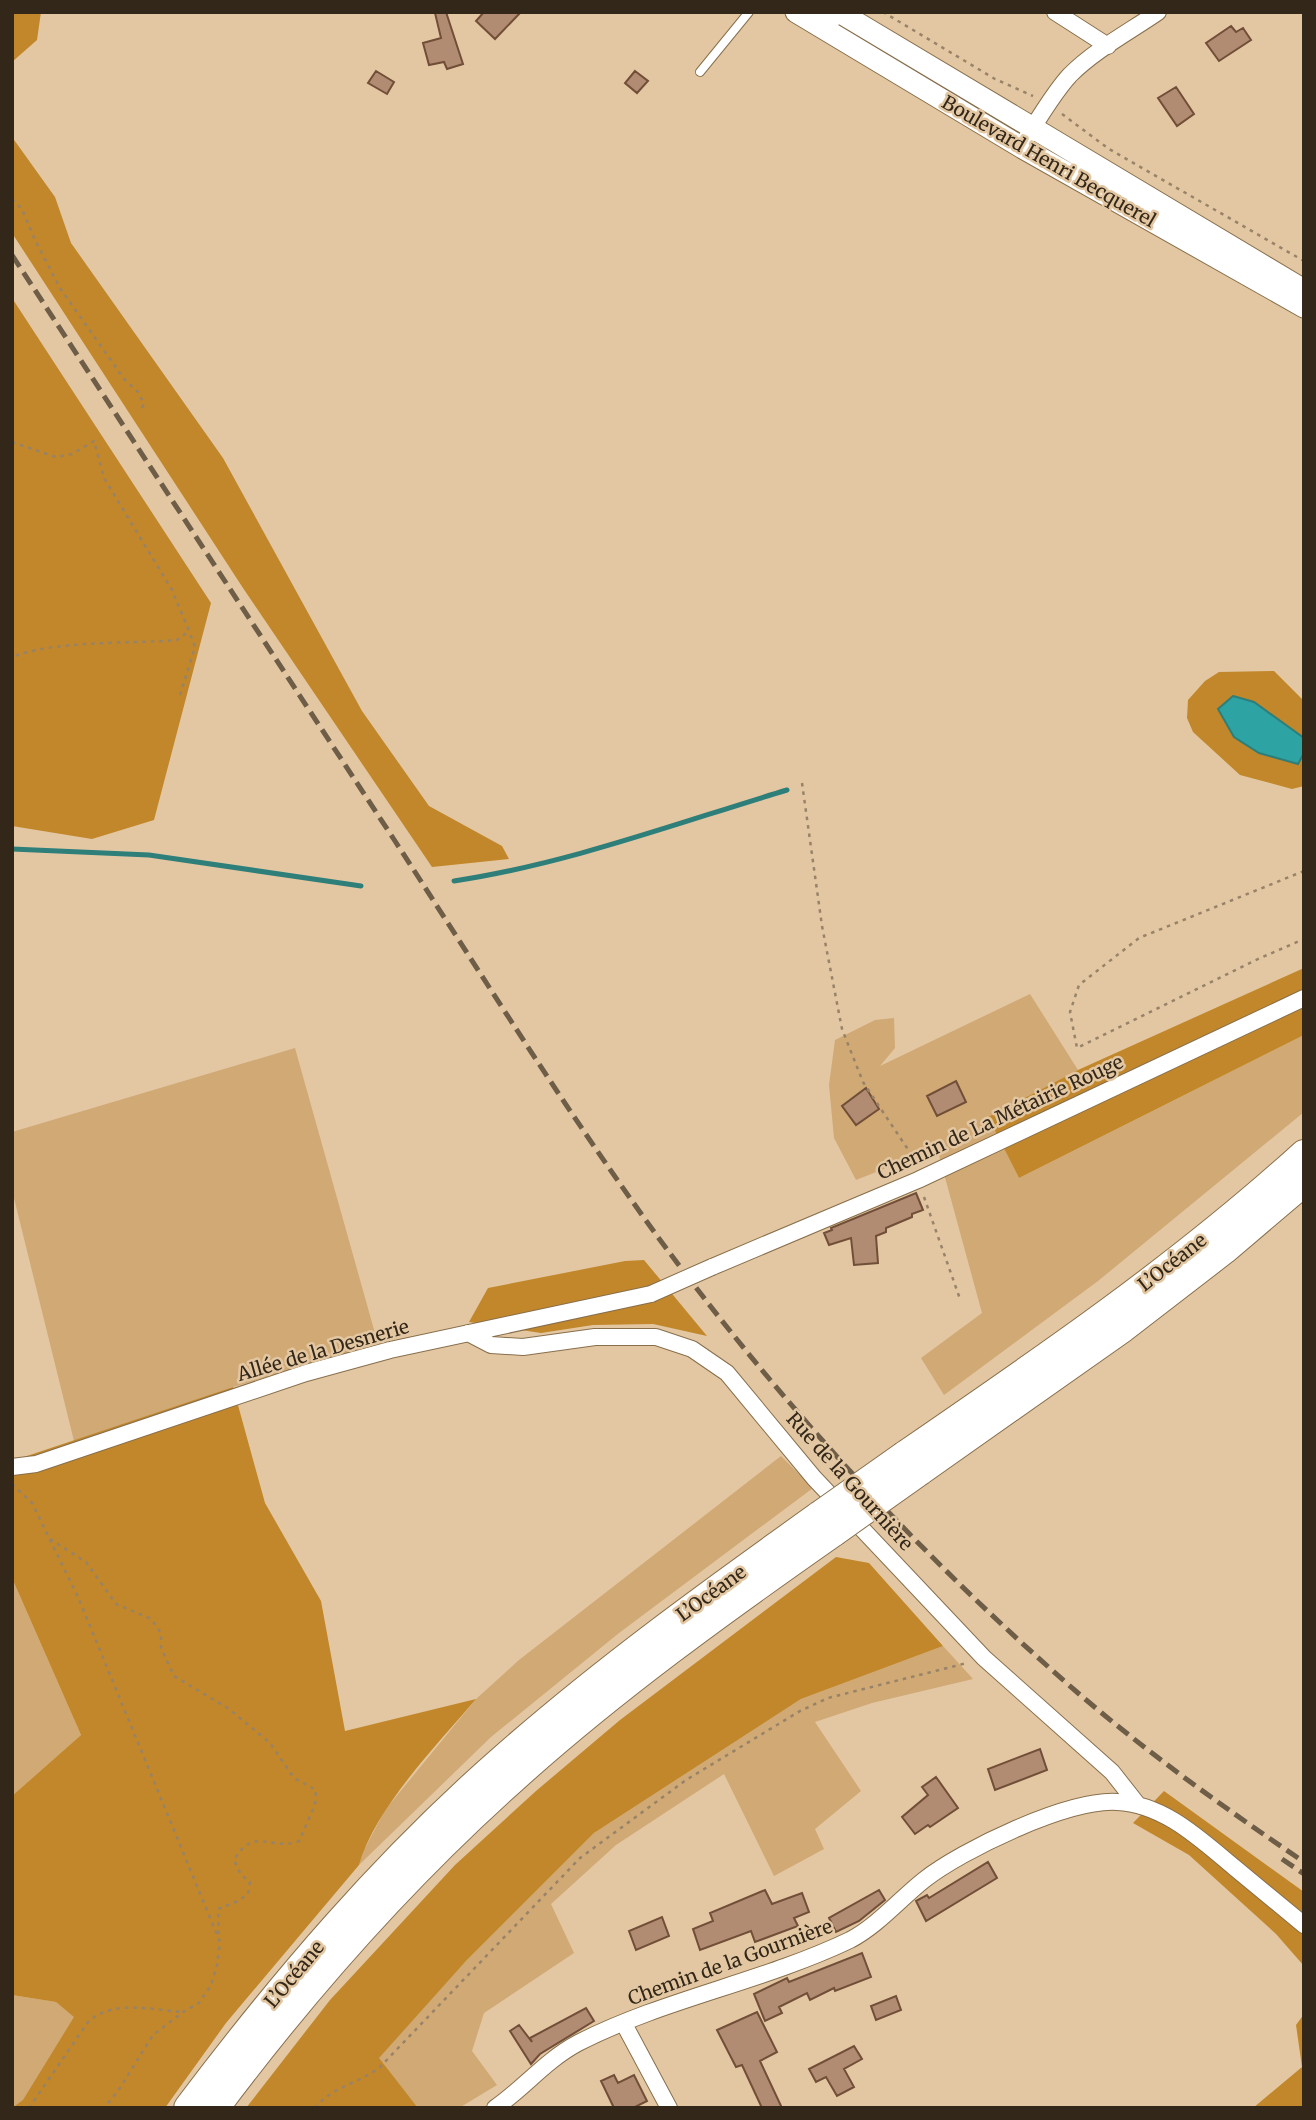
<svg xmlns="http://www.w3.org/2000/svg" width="1316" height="2120" viewBox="0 0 1316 2120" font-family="Merriweather,serif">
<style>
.green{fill:#d0a975}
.forest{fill:#c1872a}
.water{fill:#2da3a3;stroke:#2e7e7a;stroke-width:2}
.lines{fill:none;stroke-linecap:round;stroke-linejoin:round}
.stream{stroke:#2e7e7a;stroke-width:5}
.building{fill:#b18b72;stroke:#714e37;stroke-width:2}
.lane-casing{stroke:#886f4c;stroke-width:10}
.street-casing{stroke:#886f4c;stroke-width:18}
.secondary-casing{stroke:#886f4c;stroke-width:23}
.highway-casing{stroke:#886f4c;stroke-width:30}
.path{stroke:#988368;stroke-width:2.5;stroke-dasharray:3.5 5;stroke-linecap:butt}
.lane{stroke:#fff;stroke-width:8}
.street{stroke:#fff;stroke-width:16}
.secondary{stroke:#fff;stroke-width:21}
.highway{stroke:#fff;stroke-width:28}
.rail{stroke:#6e5d47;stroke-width:5;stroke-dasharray:14 7;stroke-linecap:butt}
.street-bridge-casing{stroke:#886f4c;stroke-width:18;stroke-linecap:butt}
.highway-bridge-casing{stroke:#886f4c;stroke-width:30;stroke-linecap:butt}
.street-bridge{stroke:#fff;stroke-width:16}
.highway-bridge{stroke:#fff;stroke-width:28}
.labels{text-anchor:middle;stroke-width:5;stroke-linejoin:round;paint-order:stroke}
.street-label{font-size:19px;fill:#322719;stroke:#e3c7a2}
</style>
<rect width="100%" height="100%" fill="#e3c7a2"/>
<!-- green -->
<path class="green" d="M 1030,994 L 1078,1070 L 988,1117 L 1019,1178 L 1304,1035 L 1304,1112 L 1098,1281 L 944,1395 L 921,1358 L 982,1313 L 937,1148 L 856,1180 L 834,1138 L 829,1085 L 835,1040 L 875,1020 L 894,1018 L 895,1048 L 880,1066 Z
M 295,1048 L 378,1344 L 233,1387 L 74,1441 L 12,1190 L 12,1132 Z
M 781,1456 L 813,1488 L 619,1633 L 491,1737 L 359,1865 L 363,1852 L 385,1810 L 476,1699 L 519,1660 Z
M 12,1578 L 81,1735 L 12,1796 Z
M 943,1646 L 973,1679 L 872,1703 L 815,1722 L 861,1791 L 815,1829 L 824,1849 L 774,1876 L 724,1774 L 616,1845 L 551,1904 L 574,1953 L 484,2013 L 472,2051 L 497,2085 L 459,2108 L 418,2108 L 378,2058 L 466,1961 L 594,1833 L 801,1699 Z
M 12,1995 L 56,2002 L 75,2017 L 23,2101 L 12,2108 Z"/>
<!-- forest -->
<path class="forest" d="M 12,12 L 41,12 L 37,40 L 12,62 Z
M 12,137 L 55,197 L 71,243 L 223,458 L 362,711 L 429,806 L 502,846 L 509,859 L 432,867 L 243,588 L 12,233 Z
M 12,298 L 211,603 L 154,820 L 92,839 L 12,826 Z
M 1274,671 L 1304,701 L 1304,786 L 1292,789 L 1240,775 L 1193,732 L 1187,718 L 1188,700 L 1205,681 L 1219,672 Z
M 1304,968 L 1304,1035 L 1019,1178 L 988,1117 L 1078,1070 Z
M 644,1260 L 707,1336 L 653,1324 L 593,1325 L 541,1333 L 469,1322 L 488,1288 L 625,1261 Z
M 233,1387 L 265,1503 L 321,1601 L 345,1731 L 476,1699 C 437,1745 375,1808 359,1865 L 226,2023 L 165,2108 L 12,2108 L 23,2100 L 74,2017 L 56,2002 L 12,1995 L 12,1796 L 81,1735 L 12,1578 L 12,1461 Z
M 836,1557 L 869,1563 L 943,1646 L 801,1699 L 594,1833 L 466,1961 L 379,2058 L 418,2108 L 246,2108 L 330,2000 L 455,1865 L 536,1791 L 620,1720 Z
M 1164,1791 L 1304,1892 L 1304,1966 L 1276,1934 L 1189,1855 L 1133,1823 Z
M 1304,2014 L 1304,2108 L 1253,2108 L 1302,2067 L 1296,2025 Z"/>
<!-- water -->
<path class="water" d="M 1233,696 L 1254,702 L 1304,738 L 1304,753 L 1298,764 L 1259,753 L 1234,737 L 1218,709 Z"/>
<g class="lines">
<!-- stream -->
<path class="stream" d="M 12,849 L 149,855 L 361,886
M 454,881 C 567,864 677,823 787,790"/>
</g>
<!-- building -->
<path class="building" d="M 446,12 L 463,64 L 447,69 L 444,62 L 429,65 L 423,43 L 441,38 L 435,13 Z
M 484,12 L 521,12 L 495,39 L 476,21 Z
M 1231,26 L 1236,32 L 1243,28 L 1251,40 L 1219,61 L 1206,43 Z
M 376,71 L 394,82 L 387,94 L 368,83 Z
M 635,71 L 648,81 L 637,93 L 625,83 Z
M 1176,87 L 1194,114 L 1177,126 L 1158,98 Z
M 956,1081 L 966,1102 L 937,1116 L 927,1096 Z
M 866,1088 L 879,1109 L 856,1125 L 842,1106 Z
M 916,1193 L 923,1210 L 912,1214 L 912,1217 L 886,1228 L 886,1232 L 876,1236 L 878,1263 L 854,1265 L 851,1238 L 829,1245 L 824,1233 L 832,1230 L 831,1228 Z
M 1040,1749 L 1047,1770 L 995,1790 L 988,1769 Z
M 936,1777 L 958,1808 L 930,1827 L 928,1825 L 915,1834 L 902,1817 L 928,1795 L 922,1787 Z
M 988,1862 L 997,1878 L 926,1921 L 916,1901 L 927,1895 L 929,1898 Z
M 765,1890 L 772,1904 L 802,1893 L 809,1912 L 794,1918 L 798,1926 L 755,1942 L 751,1931 L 700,1950 L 693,1929 L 713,1921 L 710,1913 Z
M 879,1890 L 885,1900 L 859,1921 L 836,1932 L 829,1918 Z
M 662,1917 L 669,1936 L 636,1950 L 629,1931 Z
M 862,1953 L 871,1977 L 835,1991 L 834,1988 L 810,2000 L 807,1993 L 779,2007 L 782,2013 L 765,2021 L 754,1994 L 787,1978 L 789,1982 Z
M 896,1996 L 901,2010 L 876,2020 L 871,2006 Z
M 586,2008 L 594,2021 L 540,2054 L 531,2064 L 510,2031 L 519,2025 L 532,2042 L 530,2038 Z
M 757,2012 L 777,2052 L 760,2061 L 782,2108 L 762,2108 L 742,2065 L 736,2067 L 717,2030 Z
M 854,2046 L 862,2059 L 844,2069 L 854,2087 L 837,2096 L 826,2077 L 816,2082 L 809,2069 Z
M 614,2075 L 618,2083 L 634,2075 L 647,2101 L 633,2108 L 614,2108 L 601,2081 Z"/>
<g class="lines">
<!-- lane casing -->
<g class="lane-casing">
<path id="lane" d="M 822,12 L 837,21
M 700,72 L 749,12"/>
</g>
<!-- street casing -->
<g class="street-casing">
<path id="street" d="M 1055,12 L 1108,46
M 1021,147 C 1033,127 1055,91 1070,75 C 1095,50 1129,32 1158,12
M 712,1267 L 918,1180 L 1304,998
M 468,1333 L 491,1345 L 523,1347 L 595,1337 L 656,1337 L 692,1349 L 727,1373 L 814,1478 L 984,1658 L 1112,1772 L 1138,1805
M 12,1467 L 36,1464 L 306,1373 L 390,1350 L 651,1294
M 624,2024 L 669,2108
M 495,2108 C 524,2088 546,2060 578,2043 C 664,1999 762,1982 850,1940 C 877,1926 900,1899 924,1880 C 962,1850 1068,1799 1117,1802 C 1164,1804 1200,1839 1235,1868 C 1258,1887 1281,1906 1304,1925"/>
</g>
<!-- secondary casing -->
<g class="secondary-casing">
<path id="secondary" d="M 796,12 L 1021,147 L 1304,307
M 839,12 L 1304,290"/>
</g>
<!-- highway casing -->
<g class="highway-casing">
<path id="highway" d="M 905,1455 C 1042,1361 1181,1266 1304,1154
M 920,1471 L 1123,1328 L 1224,1250 L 1304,1182
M 188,2108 C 283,1982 385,1862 504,1758 C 604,1670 712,1592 820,1515
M 215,2108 C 304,1989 403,1877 514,1778 C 614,1688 724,1609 834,1532"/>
</g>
<!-- path -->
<path class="path" d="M 883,12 L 995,79 L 1033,96
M 1062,114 L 1109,149 L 1304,261
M 12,199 L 22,209 L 35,240 L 60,288 L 124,379 L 138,392 L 144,404 L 140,411
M 12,442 L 56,457 L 72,454 L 94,441 L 104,478 L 172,590 L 189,631 L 177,640 C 130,644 55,640 12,657
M 180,695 L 195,647 L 189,631
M 802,783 L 822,926 L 842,1029 L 863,1082 L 907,1148 L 912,1164
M 1304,871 L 1139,938 L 1079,985 L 1070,1012 L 1077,1048 L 1258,959 L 1304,939
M 924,1197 L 960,1299
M 12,1484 L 32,1503 L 78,1597 L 220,1942 L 217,1965 L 211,1985 L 199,2003 L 183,2012 L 153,2035 L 118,2091 L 104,2108
M 50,1539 L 86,1562 L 116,1604 L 149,1618 L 156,1625 L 161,1634 L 161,1648 L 174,1676 L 229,1709 L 270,1743 L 294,1778 L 316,1790 L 315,1805 L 299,1841 C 272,1852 254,1825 234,1860 L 241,1875 L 250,1882 L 248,1894 L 236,1902 L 218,1909 L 219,1939
M 29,2108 L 88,2022 C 113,1999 152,2010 183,2012
M 315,2108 C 331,2087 360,2083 380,2067 L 580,1858 L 686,1780 L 800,1711 L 828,1698 L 967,1663"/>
<!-- lane -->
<use href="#lane" class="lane"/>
<!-- street -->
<use href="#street" class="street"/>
<!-- secondary -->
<use href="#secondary" class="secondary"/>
<!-- highway -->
<use href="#highway" class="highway"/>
<!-- rail -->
<path class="rail" d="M 12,255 C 140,451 267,646 395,841 C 480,972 563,1106 655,1233 C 778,1401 920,1556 1078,1693 C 1149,1754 1226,1809 1304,1862
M 1282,1859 L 1304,1874"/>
<!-- street-bridge casing -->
<g class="street-bridge-casing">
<path id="street-bridge" d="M 651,1294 L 712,1267"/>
</g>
<!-- highway-bridge casing -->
<g class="highway-bridge-casing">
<path id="highway-bridge" d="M 820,1515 L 905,1455
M 834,1532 L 920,1471"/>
</g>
<!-- street-bridge -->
<use href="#street-bridge" class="street-bridge"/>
<!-- highway-bridge -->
<use href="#highway-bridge" class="highway-bridge"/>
</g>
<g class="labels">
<!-- street labels -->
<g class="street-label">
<text transform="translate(1049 161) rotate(30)" y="7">Boulevard Henri Becquerel</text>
<text transform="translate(1000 1117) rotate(-25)" y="7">Chemin de La Métairie Rouge</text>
<text transform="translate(1172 1262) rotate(-38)" y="7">L’Océane</text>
<text transform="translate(323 1350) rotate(-16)" y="7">Allée de la Desnerie</text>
<text transform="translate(850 1481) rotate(48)" y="7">Rue de la Gournière</text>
<text transform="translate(711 1593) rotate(-36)" y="7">L’Océane</text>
<text transform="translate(730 1962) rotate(-20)" y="7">Chemin de la Gournière</text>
<text transform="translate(294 1974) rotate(-50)" y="7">L’Océane</text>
</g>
</g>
<!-- border -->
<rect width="1316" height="2120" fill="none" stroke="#322719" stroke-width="28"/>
</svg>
